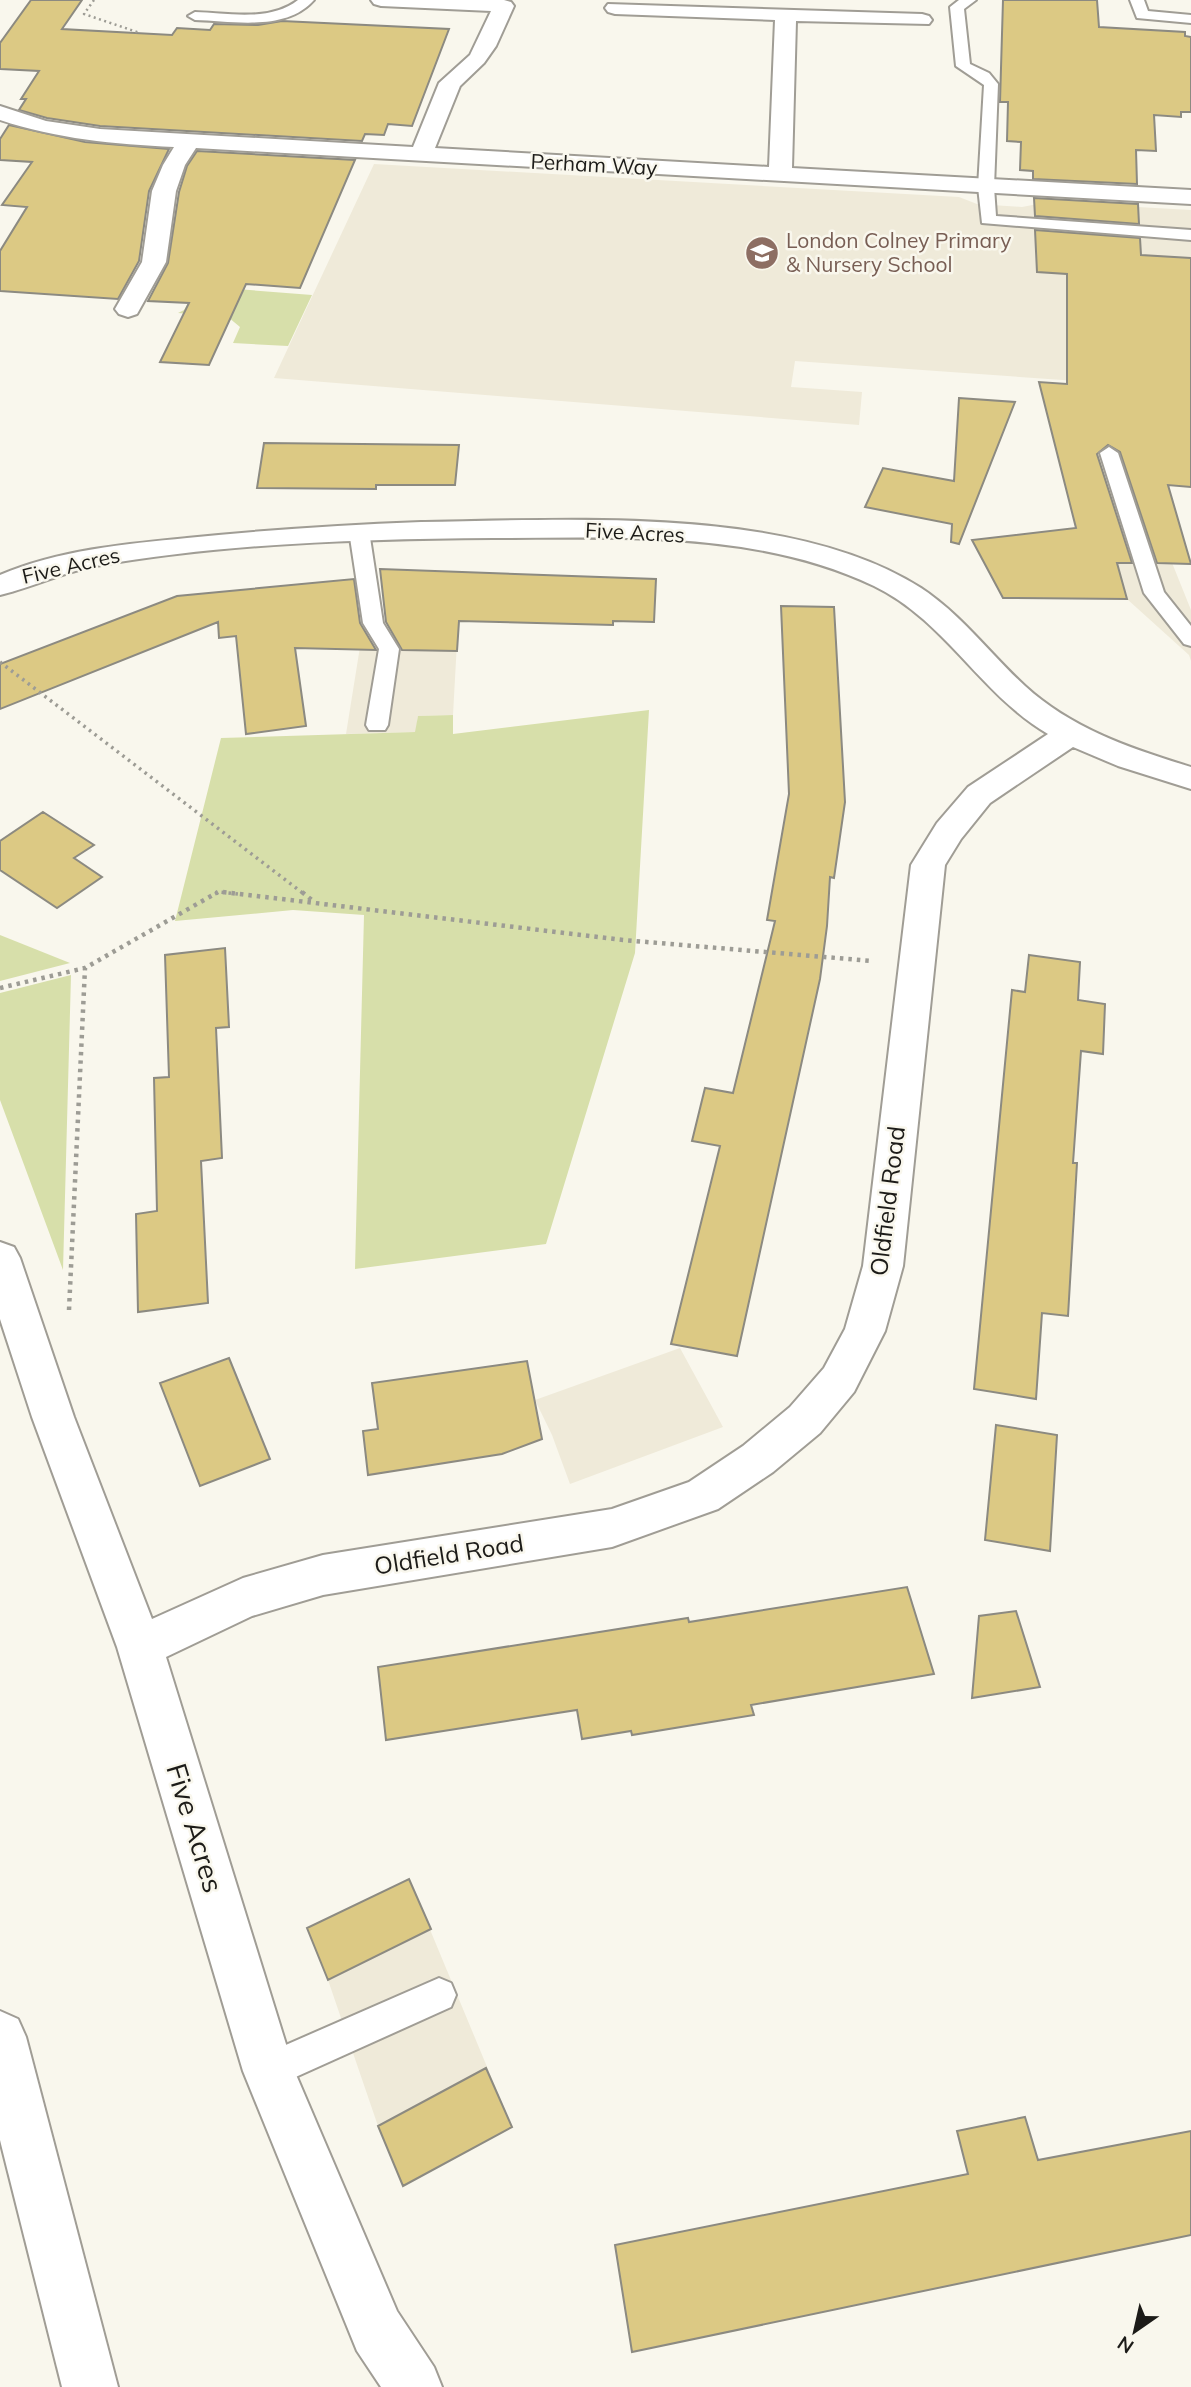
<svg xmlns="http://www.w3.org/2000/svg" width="1191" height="2387" viewBox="0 0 1191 2387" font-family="Mulish,sans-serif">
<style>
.built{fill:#efead9}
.green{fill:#d7dfaa}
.building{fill:#dcc984;stroke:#8c8a81;stroke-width:2}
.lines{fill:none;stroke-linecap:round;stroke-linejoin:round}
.lane-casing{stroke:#a09d95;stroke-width:4}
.street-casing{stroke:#a09d95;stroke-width:4}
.primary-casing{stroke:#a09d95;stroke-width:4}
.path-far2{stroke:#9d9c95;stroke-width:2.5;stroke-dasharray:2 3.5;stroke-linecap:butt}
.path-far1{stroke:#9d9c95;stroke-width:3.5;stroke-dasharray:2.5 4.5;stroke-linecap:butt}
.path{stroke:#9d9c95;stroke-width:4.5;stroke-dasharray:3.5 5;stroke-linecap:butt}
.lane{fill:#fff;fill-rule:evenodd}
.street{fill:#fff;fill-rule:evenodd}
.primary{fill:#fff;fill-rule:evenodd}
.labels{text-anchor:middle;stroke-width:5;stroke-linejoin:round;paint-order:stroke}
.far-street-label{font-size:21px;fill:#1c1b18;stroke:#f9f7ed}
.far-education-label{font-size:21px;fill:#785e54;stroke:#f9f7ed;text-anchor:start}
.street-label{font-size:24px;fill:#1c1b18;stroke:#f9f7ed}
.near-street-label{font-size:28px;fill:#1c1b18;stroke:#f9f7ed}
</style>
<rect width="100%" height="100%" fill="#f9f7ed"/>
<!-- built -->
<path class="built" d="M 374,164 L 959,197 L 977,204 L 1022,207 L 1048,202 L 1191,210 L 1191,389 L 795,361 L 791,387 L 862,392 L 859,425 L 274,378 Z
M 1055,440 L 1133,446 L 1150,508 L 1191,610 L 1191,661 L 1189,655 L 1127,599 L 1093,598 Z
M 352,553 L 371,555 L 383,624 L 424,642 L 457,642 L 453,715 L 418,716 L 416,732 L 346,734 L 364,622 Z
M 680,1348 L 723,1427 L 570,1484 L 552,1435 L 535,1400 Z
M 409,1879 L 512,2127 L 403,2186 L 378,2126 L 328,1980 L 307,1928 Z"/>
<!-- green -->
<path class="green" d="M 198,286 L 312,295 L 288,346 L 233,343 L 240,327 L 228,317 L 178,313 L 184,310 Z
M 649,710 L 635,953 L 546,1244 L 355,1269 L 364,915 L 293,910 L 175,921 L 221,738 L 415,732 L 418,716 L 453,715 L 453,734 Z
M 0,935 L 70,963 L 0,981 Z
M 71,975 L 63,1270 L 0,1100 L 0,993 Z"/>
<!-- building -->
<path class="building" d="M 31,0 L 82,0 L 62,29 L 172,35 L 177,28 L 210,30 L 214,24 L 258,25 L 282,21 L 449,29 L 412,126 L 388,124 L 384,135 L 365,134 L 362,141 L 100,126 L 47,118 L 19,110 L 26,99 L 21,99 L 39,71 L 0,69 L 0,43 Z
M 1003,0 L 1097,0 L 1099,27 L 1185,32 L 1185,36 L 1191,37 L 1191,112 L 1181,112 L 1181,117 L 1154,115 L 1156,151 L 1136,150 L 1137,184 L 1033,179 L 1033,171 L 1020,170 L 1021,142 L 1007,141 L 1008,102 L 1000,102 Z
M 9,125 L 85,142 L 169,149 L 149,191 L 139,261 L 118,299 L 0,291 L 0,251 L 27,207 L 2,205 L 32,162 L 0,160 L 0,139 Z
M 197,151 L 355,160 L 300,288 L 246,284 L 209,365 L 160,362 L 189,303 L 148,301 L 168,263 L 179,192 L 187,166 Z
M 1034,198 L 1138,204 L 1139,224 L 1035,216 Z
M 1035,230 L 1140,238 L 1141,255 L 1191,258 L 1191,487 L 1168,485 L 1191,564 L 1157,563 L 1120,452 L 1108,445 L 1097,454 L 1132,563 L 1117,563 L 1127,599 L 1003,598 L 972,540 L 1076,528 L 1039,382 L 1067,384 L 1067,274 L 1037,272 Z
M 959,398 L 1015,402 L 959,544 L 951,542 L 952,524 L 865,507 L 883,468 L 954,481 Z
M 264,443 L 459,445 L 455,485 L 376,485 L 376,489 L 257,488 Z
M 380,569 L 656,579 L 654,622 L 613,621 L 613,625 L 459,621 L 457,651 L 402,650 L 386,622 Z
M 354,579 L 360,623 L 376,650 L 295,648 L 306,726 L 246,734 L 236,636 L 219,638 L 218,622 L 0,709 L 0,664 L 177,596 Z
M 781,606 L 834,607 L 845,802 L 834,878 L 830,877 L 827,926 L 820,979 L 737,1356 L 671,1344 L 720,1146 L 692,1141 L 705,1088 L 733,1093 L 775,921 L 767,920 L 789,794 Z
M 43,812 L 94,845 L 74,858 L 102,877 L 57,908 L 0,870 L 0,841 Z
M 225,948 L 229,1027 L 216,1028 L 222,1158 L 201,1161 L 208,1303 L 138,1312 L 136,1214 L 157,1211 L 154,1078 L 169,1077 L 165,955 Z
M 1029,955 L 1080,962 L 1078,1000 L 1105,1004 L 1103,1054 L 1081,1051 L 1073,1163 L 1077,1163 L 1068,1316 L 1042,1313 L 1036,1399 L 974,1389 L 1012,990 L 1025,992 Z
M 229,1358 L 270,1459 L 200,1486 L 160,1383 Z
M 527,1361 L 542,1439 L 502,1454 L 368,1475 L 363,1431 L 378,1429 L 372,1383 Z
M 996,1425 L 1057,1435 L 1050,1551 L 985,1540 Z
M 907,1587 L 934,1674 L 751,1705 L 754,1715 L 632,1735 L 631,1731 L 582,1739 L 577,1710 L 386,1740 L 378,1667 L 688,1618 L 689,1622 Z
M 1016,1611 L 1040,1687 L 972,1698 L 979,1616 Z
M 409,1879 L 431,1929 L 328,1980 L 307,1928 Z
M 486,2068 L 512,2127 L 403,2186 L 378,2126 Z
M 1025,2117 L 1038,2160 L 1191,2131 L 1191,2235 L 632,2352 L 615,2245 L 968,2174 L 957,2131 Z"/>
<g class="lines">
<!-- lane casing -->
<g class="lane-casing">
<path id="lane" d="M 298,0 L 314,0 C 286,32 233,21 195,20 L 188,16 L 195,12 C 228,13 270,22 298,0 Z
M 959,0 L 976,0 L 964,9 L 970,64 L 989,73 L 998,84 L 994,187 L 996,216 L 1191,230 L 1191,240 L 982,223 L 978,187 L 984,85 L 956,66 L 950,7 Z
M 1130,0 L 1144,0 L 1148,11 L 1191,15 L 1191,23 L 1137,18 Z
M 1109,447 L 1118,453 L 1164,592 L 1191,626 L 1191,646 L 1184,644 L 1144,593 L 1100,453 Z
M 359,525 L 369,531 L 383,623 L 399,649 L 388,725 L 385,730 L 369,730 L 366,725 L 379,649 L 363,623 L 349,531 Z
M 439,1978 L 451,1983 L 456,1995 L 451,2007 L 269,2089 L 256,2084 L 251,2071 L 256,2058 Z"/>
</g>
<!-- street casing -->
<g class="street-casing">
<path id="street" d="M 371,0 L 504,0 L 511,2 L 514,6 L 496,46 L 484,63 L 460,86 L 435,148 L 769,167 L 775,20 L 615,14 L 608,12 L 605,8 L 608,4 L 922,14 L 929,16 L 932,20 L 929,24 L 796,21 L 792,168 L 1191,190 L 1191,204 L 196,148 L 185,165 L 176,191 L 166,262 L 137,314 L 128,317 L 119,314 L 115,309 L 142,262 L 152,191 L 163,165 L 174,147 C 114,144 57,139 0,120 L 0,106 L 46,121 L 100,129 L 413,147 L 439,83 L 470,55 L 491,11 L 381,6 L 374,4 Z
M 421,522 C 570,520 792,505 921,588 C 962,615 990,654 1025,686 C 1072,729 1132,749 1191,767 L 1191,789 L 1118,766 L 1073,747 L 990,803 L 961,839 L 945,865 L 903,1266 L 885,1331 L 854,1392 L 820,1433 L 773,1472 L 718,1509 L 612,1547 L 323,1595 L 252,1616 L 166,1657 L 294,2070 L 397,2311 L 434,2367 L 442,2387 L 381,2387 L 357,2351 L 243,2071 L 117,1647 L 32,1417 L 0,1319 L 0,1242 L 14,1247 L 20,1258 L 74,1417 L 152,1619 L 243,1578 L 323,1555 L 612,1509 L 689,1482 L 743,1446 L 790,1407 L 824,1368 L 845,1329 L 863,1266 L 911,865 L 937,823 L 968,787 L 1048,734 C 981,695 945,620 874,586 C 756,530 621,538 493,538 C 362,539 226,543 96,566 C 63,572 33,587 0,595 L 0,575 C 59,550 124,544 187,538 C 265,530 343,525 421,522 Z"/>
</g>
<!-- primary casing -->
<g class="primary-casing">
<path id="primary" d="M 0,2011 L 18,2019 L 26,2037 L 118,2387 L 62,2387 L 0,2140 Z"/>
</g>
<!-- path-far2 -->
<path class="path-far2" d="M 94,0 L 84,14 L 140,33"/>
<!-- path-far1 -->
<path class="path-far1" d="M 0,662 L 304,894
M 215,894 L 219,892 L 238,894"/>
<!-- path -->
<path class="path" d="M 223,892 L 623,940 L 872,961
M 302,892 L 313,901
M 0,988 L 85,968 L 218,892
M 69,1310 L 85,968"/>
<!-- lane -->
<use href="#lane" class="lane"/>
<!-- street -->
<use href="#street" class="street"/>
<!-- primary -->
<use href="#primary" class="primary"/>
</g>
<!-- icons -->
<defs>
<g id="school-disc" transform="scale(1.75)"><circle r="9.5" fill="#8d6e63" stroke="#f9f7ed"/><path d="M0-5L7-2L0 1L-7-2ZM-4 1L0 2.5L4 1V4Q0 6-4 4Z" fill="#fff"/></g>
</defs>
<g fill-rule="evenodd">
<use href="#school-disc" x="762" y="253"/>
</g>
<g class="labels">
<!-- far-street labels -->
<g class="far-street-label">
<text transform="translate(594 165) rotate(3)" y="7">Perham Way</text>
<text transform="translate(635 533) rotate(3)" y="7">Five Acres</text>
<text transform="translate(71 566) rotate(-13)" y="7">Five Acres</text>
</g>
<!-- far-education labels -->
<g class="far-education-label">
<text x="786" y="248">London Colney Primary<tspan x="786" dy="24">&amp; Nursery School</tspan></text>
</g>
<!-- street labels -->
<g class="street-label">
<text transform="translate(888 1201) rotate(-83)" y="8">Oldfield Road</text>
<text transform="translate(449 1555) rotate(-9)" y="8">Oldfield Road</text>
</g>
<!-- near-street labels -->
<g class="near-street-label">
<text transform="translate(195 1828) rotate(73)" y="10">Five Acres</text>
</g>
</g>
<!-- north arrow -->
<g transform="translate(1135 2331) rotate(214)" stroke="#f9f7ed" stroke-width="5" paint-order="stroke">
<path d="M0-5L12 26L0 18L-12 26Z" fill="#1c1b18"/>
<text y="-10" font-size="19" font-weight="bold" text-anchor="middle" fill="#1c1b18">N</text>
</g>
</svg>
